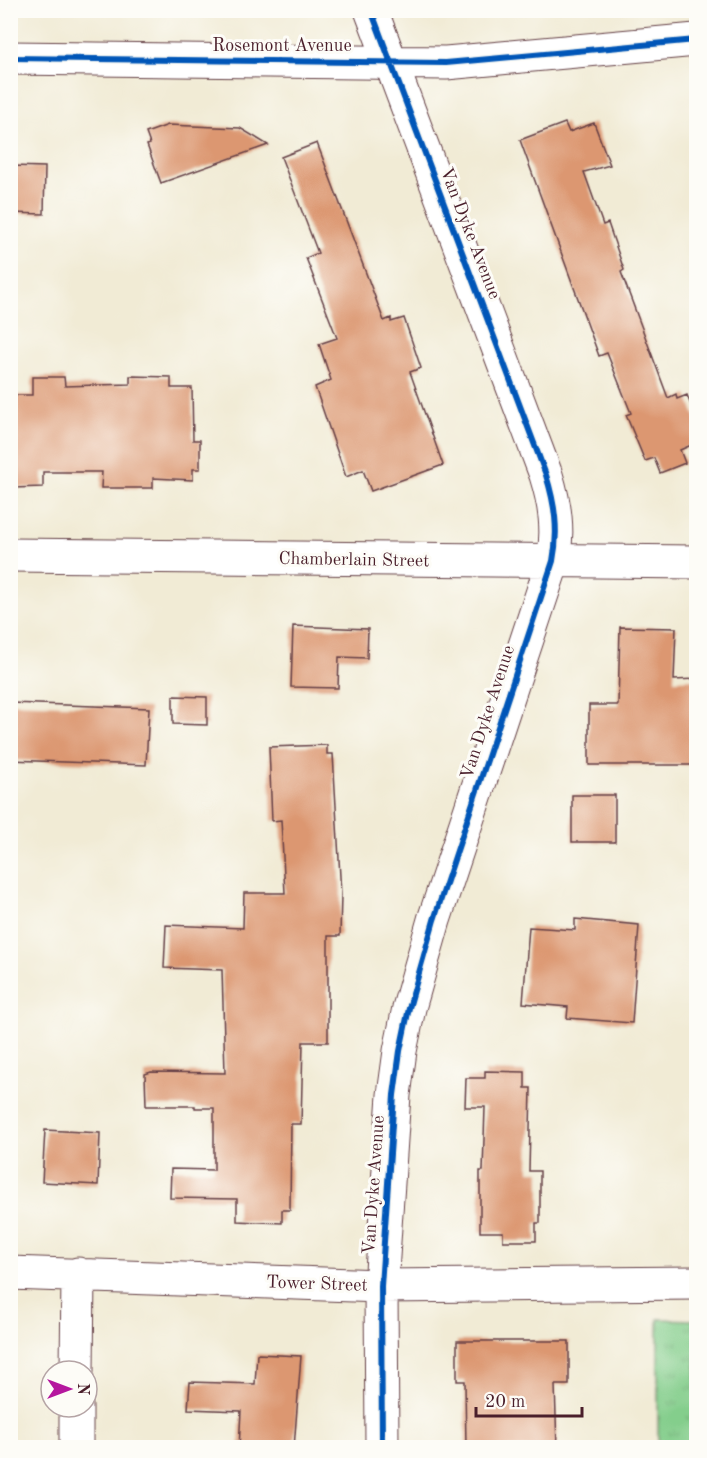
<svg xmlns="http://www.w3.org/2000/svg" width="707" height="1458" viewBox="0 0 707 1458" font-family="'Old Standard TT',serif">
<style>
.grass{fill:url(#grass-tufts);stroke:#67765c;stroke-width:1.5}
.building{fill:#dc9771}
.lines{fill:none;stroke-linecap:round;stroke-linejoin:round}
.minor-casing{stroke:#633e44;stroke-width:35}
.minor{stroke:#fff;stroke-width:33}
.cycleway-casing{stroke:#fdfcf7;stroke-width:10}
.cycleway{stroke:#0057b8;stroke-width:6}
.labels{text-anchor:middle;stroke-width:6;stroke-linejoin:round;paint-order:stroke}
.street-label{font-size:18px;fill:#4a1f2b;stroke:#fdfcf7}
</style>
<defs>
<pattern id="grass-tufts" width="24" height="20" patternUnits="userSpaceOnUse" patternTransform="scale(1.5)"><rect width="24" height="20" fill="#84ce8c"/><path d="M3 7l-1-3M5 7V3M7 7l1-3M15 17l-1-3M17 17v-4M19 17l1-3" fill="none" stroke="#74b079"/></pattern>
</defs>
<rect width="100%" height="100%" fill="#fdfcf7"/>
<filter id="ink" filterUnits="userSpaceOnUse"><feTurbulence type="fractalNoise" baseFrequency=".0167" numOctaves="2"/><feDisplacementMap in="SourceGraphic" scale="12" xChannelSelector="R" yChannelSelector="G"/><feConvolveMatrix kernelMatrix="1 2 1 2 8 2 1 2 1" color-interpolation-filters="sRGB"/></filter>
<filter id="wash" filterUnits="userSpaceOnUse"><feTurbulence type="fractalNoise" baseFrequency=".008" numOctaves="4" result="noise"/><feDisplacementMap in="SourceGraphic" scale="24" xChannelSelector="R" yChannelSelector="G"/><feGaussianBlur stdDeviation="1.35" result="paint"/><feColorMatrix in="noise" values="0 0 0 0 0 0 0 0 0 0 0 0 0 0 0 0 0 1.4 0 .05"/><feComposite in="paint" operator="in"/></filter>
<g filter="url(#wash)">
<rect width="100%" height="100%" fill="#f1ebd5"/>
<!-- grass -->
<path class="grass" d="M 658,1319 L 696,1320 L 696,1447 L 658,1447 Z"/>
<g id="blocks">
<!-- building -->
<path class="building" d="M 565,123 L 569,132 L 594,123 L 610,165 L 584,172 L 603,225 L 608,223 L 624,270 L 621,272 L 668,398 L 676,394 L 677,399 L 687,395 L 696,418 L 696,443 L 680,450 L 685,463 L 660,473 L 654,458 L 645,461 L 626,415 L 631,413 L 607,353 L 599,356 L 520,140 Z
M 168,125 L 240,128 L 268,145 L 161,183 L 147,145 L 150,144 L 146,133 Z
M 317,143 L 384,321 L 391,318 L 391,322 L 404,318 L 421,368 L 410,372 L 443,465 L 371,491 L 363,470 L 346,477 L 315,387 L 331,380 L 319,344 L 337,338 L 306,258 L 318,253 L 281,157 Z
M 10,166 L 45,167 L 44,214 L 10,213 Z
M 130,376 L 171,377 L 171,388 L 192,388 L 193,440 L 200,440 L 200,469 L 193,469 L 193,480 L 153,478 L 153,488 L 101,488 L 102,472 L 43,472 L 43,487 L 12,488 L 13,395 L 32,395 L 32,377 L 64,377 L 65,386 L 130,384 Z
M 293,626 L 368,629 L 367,658 L 339,657 L 338,688 L 291,687 Z
M 620,627 L 676,628 L 674,680 L 696,679 L 696,765 L 589,765 L 589,705 L 618,705 Z
M 173,696 L 207,697 L 207,725 L 173,724 Z
M 10,703 L 149,708 L 146,765 L 10,760 Z
M 327,745 L 327,754 L 333,754 L 341,894 L 340,936 L 328,936 L 328,1042 L 303,1042 L 301,1124 L 291,1124 L 290,1210 L 282,1210 L 282,1223 L 237,1221 L 237,1199 L 170,1198 L 171,1169 L 214,1170 L 214,1108 L 195,1108 L 195,1106 L 146,1106 L 145,1074 L 151,1072 L 225,1073 L 222,970 L 164,968 L 166,925 L 243,928 L 244,893 L 285,893 L 281,820 L 272,821 L 269,747 Z
M 572,795 L 615,795 L 615,842 L 572,842 Z
M 575,919 L 639,925 L 632,1023 L 567,1018 L 568,1007 L 523,1003 L 529,927 L 575,930 Z
M 485,1071 L 525,1072 L 525,1088 L 531,1088 L 529,1171 L 540,1171 L 540,1223 L 536,1223 L 536,1241 L 503,1241 L 503,1232 L 480,1232 L 480,1171 L 483,1171 L 485,1107 L 465,1107 L 466,1078 L 485,1078 Z
M 45,1130 L 100,1133 L 98,1185 L 42,1182 Z
M 457,1341 L 569,1341 L 569,1385 L 555,1385 L 557,1448 L 466,1448 L 465,1381 L 457,1381 Z
M 257,1354 L 301,1356 L 294,1448 L 239,1448 L 241,1411 L 188,1409 L 190,1382 L 255,1384 Z"/>
</g>
</g>
<g filter="url(#ink)">
<use href="#blocks" fill-opacity="0" stroke="#633e44" stroke-width="1.5"/>
<g class="lines">
<!-- minor casing -->
<g class="minor-casing">
<path id="minor" d="M 371,10 L 546,475 C 555,504 559,531 553,561 L 434,920 L 409,1008 L 400,1051 L 394,1095 L 381,1286 L 382,1448
M 10,58 L 446,63 L 696,40
M 10,555 L 696,562
M 10,1273 L 381,1286 L 696,1283
M 77,1371 L 78,1274
M 76,1448 L 76,1407"/>
</g>
<!-- minor -->
<use href="#minor" class="minor"/>
<!-- cycleway casing -->
<g class="cycleway-casing">
<path id="cycleway" d="M 371,10 L 546,475 C 555,504 559,531 553,561 L 434,920 L 409,1008 L 400,1051 L 394,1095 L 381,1286 L 382,1448
M 10,58 L 446,63 L 696,40"/>
</g>
<!-- cycleway -->
<use href="#cycleway" class="cycleway"/>
</g>
</g>
<g class="labels">
<!-- street labels -->
<g class="street-label">
<text x="282" y="51">Rosemont Avenue</text>
<text transform="translate(471 233) rotate(69)" y="6">Van Dyke Avenue</text>
<text transform="translate(354 559) rotate(1)" y="6">Chamberlain Street</text>
<text transform="translate(487 712) rotate(-72)" y="6">Van Dyke Avenue</text>
<text transform="translate(373 1185) rotate(-86)" y="6">Van Dyke Avenue</text>
<text transform="translate(317 1283) rotate(2)" y="6">Tower Street</text>
</g>
</g>
<!-- margin -->
<rect width="707" height="1458" fill="none" stroke="#fdfcf7" stroke-width="36"/>
<!-- north arrow -->
<g transform="translate(69 1389) rotate(90)"><circle r="28" fill="#fdfcf7" stroke="#b5a4a5" stroke-width="1.5"/>
<path d="M0-4.5L10 22L0 15L-10 22Z" fill="#b5179e"/>
<text y="-9" font-size="16" font-weight="bold" text-anchor="middle" fill="#4a1f2b">N</text>
</g>
<!-- scale -->
<path d="M476 1407v9h106v-9" fill="none" stroke="#4a1f2b" stroke-width="3"/>
<text x="485" y="1407" font-size="18" fill="#4a1f2b" stroke="#fdfcf7" stroke-width="4.5" paint-order="stroke">20 m</text>
</svg>
